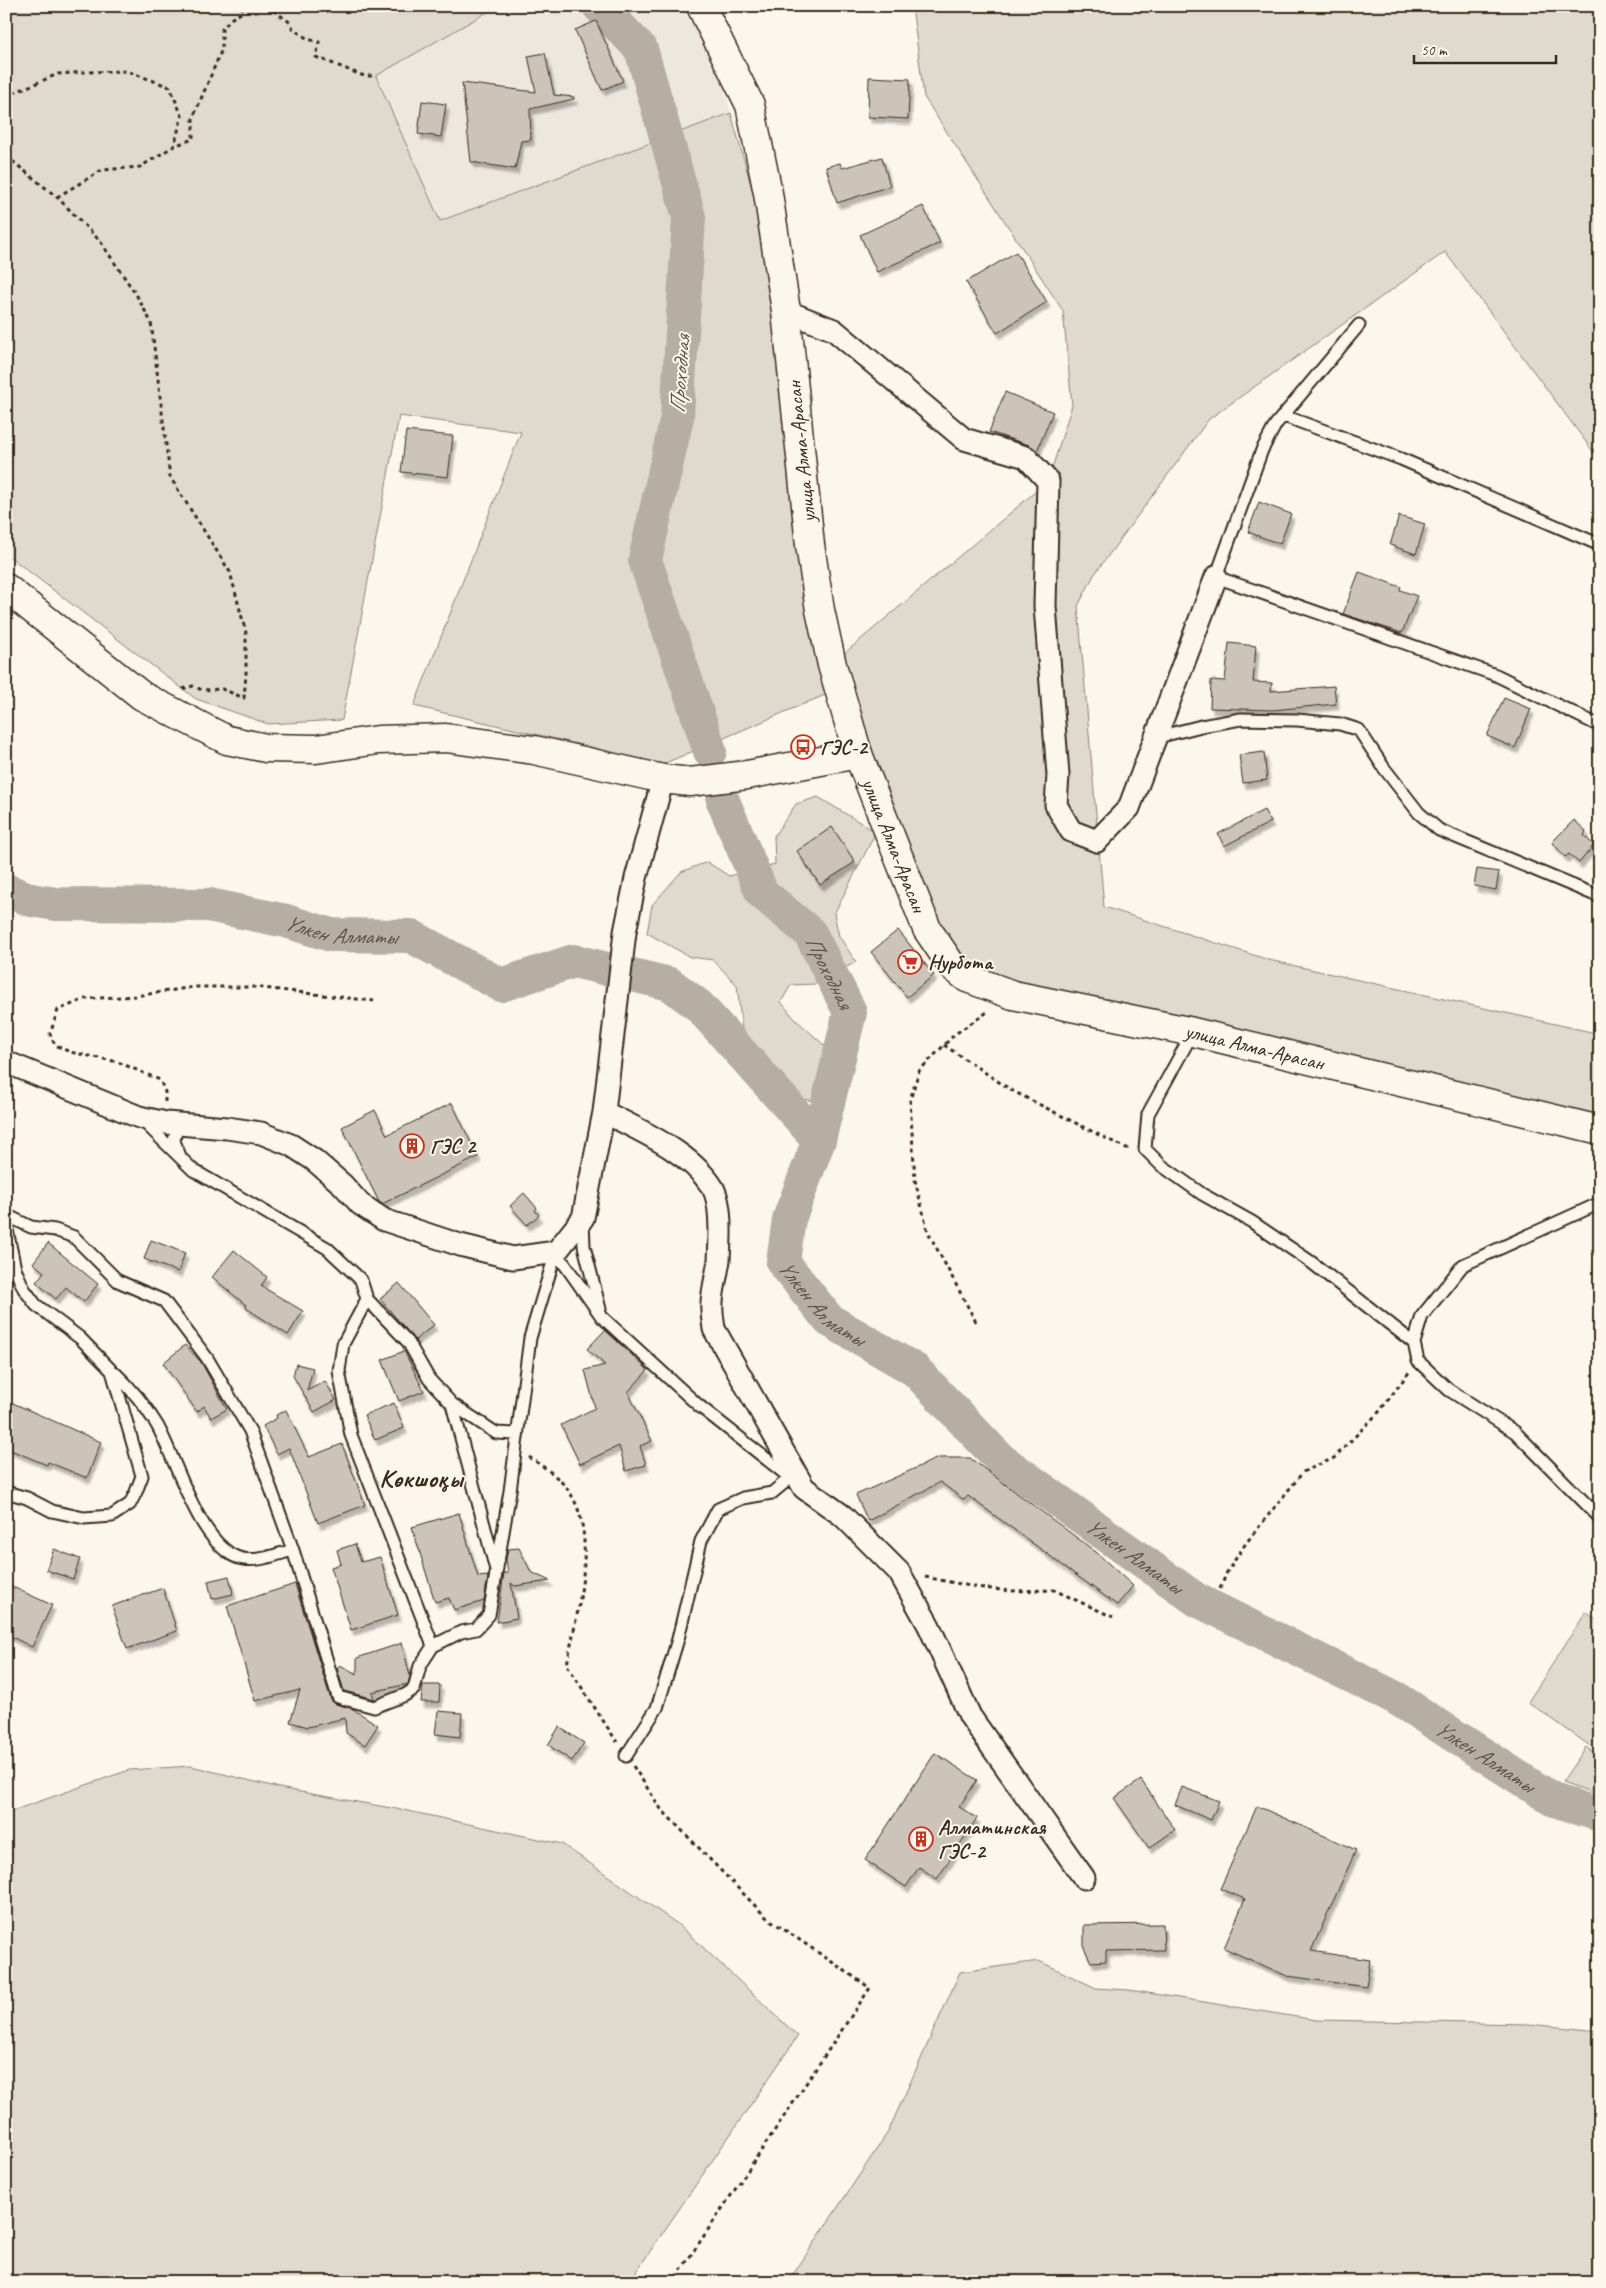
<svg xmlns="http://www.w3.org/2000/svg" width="1606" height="2288" viewBox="0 0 1606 2288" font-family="Caveat,sans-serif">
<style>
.built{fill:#ede8dd}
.green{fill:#dfd9ce;stroke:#8d8276}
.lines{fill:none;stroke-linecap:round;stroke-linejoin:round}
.river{stroke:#b6aea2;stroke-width:34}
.building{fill:#ccc4b9;stroke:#3b2a1e;filter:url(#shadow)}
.service-casing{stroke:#3b2a1e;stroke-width:15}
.minor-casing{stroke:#3b2a1e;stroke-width:25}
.tertiary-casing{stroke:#3b2a1e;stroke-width:31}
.secondary-casing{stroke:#3b2a1e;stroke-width:31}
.path{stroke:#3b2a1e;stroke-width:3;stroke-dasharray:4 4;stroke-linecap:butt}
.service{stroke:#fbf7ec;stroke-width:11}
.minor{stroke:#fbf7ec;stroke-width:21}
.tertiary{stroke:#fbf7ec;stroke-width:28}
.secondary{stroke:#fbf7ec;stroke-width:28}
.labels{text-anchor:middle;stroke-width:4;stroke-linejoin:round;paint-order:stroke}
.street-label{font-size:21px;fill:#3b2a1e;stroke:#fbf7ec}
.poi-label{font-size:21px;font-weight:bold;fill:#3b2a1e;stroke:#fbf7ec;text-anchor:start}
.water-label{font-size:22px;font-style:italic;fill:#605246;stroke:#fbf7ec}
.district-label{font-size:26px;font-weight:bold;fill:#3b2a1e;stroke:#fbf7ec}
</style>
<defs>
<filter id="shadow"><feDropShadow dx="3" dy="5.5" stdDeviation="1" flood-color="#0004"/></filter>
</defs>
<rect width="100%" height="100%" fill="#fbf7ec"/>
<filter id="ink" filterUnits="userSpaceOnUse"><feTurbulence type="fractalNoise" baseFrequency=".02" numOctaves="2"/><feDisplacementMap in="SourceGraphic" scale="10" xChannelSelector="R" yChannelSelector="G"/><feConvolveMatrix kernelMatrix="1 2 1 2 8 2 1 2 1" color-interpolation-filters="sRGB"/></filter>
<g filter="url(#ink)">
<!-- built -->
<path class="built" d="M 498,6 L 701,6 L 731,113 L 440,221 L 376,76 Z"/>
<!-- green -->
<path class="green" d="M 6,6 L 498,6 L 376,76 L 440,221 L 731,113 L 786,311 L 833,663 L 1048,481 L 1072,405 L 1063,311 L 924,97 L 912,6 L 1600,6 L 1600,461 L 1445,252 L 1209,419 L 1094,575 L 1078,606 L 1104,907 L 1269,960 L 1600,1034 L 1600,1130 L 952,966 L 839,689 L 663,764 L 414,706 L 521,432 L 399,416 L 342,720 L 268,724 L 196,699 L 6,554 Z
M 818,797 L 876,832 L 834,914 L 839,936 L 856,962 L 816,984 L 791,985 L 781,1002 L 795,1019 L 833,1053 L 814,1101 L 798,1098 L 776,1069 L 742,1030 L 737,985 L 713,960 L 690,957 L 647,933 L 652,905 L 681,872 L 707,862 L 729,876 L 775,864 L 774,836 L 796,804 Z
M 1586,1612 L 1600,1623 L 1600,1753 L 1528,1702 Z
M 1586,1747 L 1600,1758 L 1600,1795 L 1562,1782 Z
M 191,1766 L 284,1789 L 408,1811 L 562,1844 L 679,1925 L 798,2036 L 629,2282 L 6,2282 L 6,1813 L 129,1770 Z
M 1039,1961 L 1096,1988 L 1129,1990 L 1316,2020 L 1528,2024 L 1600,2031 L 1600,2282 L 788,2282 L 888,2132 L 960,1972 Z"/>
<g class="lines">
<!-- river -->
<g class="river">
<path d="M 599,6 L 641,49 L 689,217 L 677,417 L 645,560 L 710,751"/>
<path id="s1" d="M 723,801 L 762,893 L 810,933 L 850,1012 L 819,1140"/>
<path id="s2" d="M 6,890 L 31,900 L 56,904 L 209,905 L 286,921 L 331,935 L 411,936 L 501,985 L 574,961 L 670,984 L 699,1006 L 819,1140 L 789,1219 L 783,1262 L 829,1320 L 915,1370 L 1000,1459 L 1197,1600 L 1396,1698 L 1552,1799 L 1600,1815"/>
</g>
</g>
<!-- building -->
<path class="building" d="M 596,21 L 623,81 L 602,90 L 575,30 Z
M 545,53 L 554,95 L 574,97 L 574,99 L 530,109 L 531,140 L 521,141 L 515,169 L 471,162 L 462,83 L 536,92 L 528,56 Z
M 869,77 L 910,79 L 908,119 L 868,117 Z
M 422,101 L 446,104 L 441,137 L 418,134 Z
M 882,157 L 890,186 L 837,203 L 826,167 L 840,163 L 842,168 Z
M 923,206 L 940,243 L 877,272 L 860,235 Z
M 1016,252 L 1047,302 L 997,333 L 966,282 Z
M 1005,392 L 1053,412 L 1037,451 L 1029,445 L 989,432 Z
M 406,431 L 453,436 L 448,477 L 401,472 Z
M 1259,502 L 1291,514 L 1280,544 L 1248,532 Z
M 1399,516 L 1425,524 L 1416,554 L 1390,545 Z
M 1359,572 L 1401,587 L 1400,590 L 1417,596 L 1402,633 L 1343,614 Z
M 1229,643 L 1256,646 L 1253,682 L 1272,683 L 1271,691 L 1334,686 L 1336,704 L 1273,710 L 1210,708 L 1211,680 L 1225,681 Z
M 1504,698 L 1531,709 L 1515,748 L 1487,736 Z
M 1264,752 L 1267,780 L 1243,783 L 1239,755 Z
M 1264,810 L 1271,822 L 1224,846 L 1218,834 Z
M 1574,820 L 1586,831 L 1584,836 L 1594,845 L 1579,863 L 1569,854 L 1565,857 L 1552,842 Z
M 832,827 L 855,862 L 820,885 L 797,851 Z
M 1477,869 L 1499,872 L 1496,890 L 1474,886 Z
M 898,930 L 934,975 L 907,997 L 871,952 Z
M 452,1103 L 478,1157 L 382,1204 L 379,1202 L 342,1127 L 375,1110 L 387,1135 Z
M 524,1193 L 537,1208 L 535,1211 L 539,1215 L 527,1225 L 510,1206 Z
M 151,1240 L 185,1253 L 178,1272 L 144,1259 Z
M 48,1243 L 98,1284 L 84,1302 L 66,1287 L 56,1299 L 36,1282 L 44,1272 L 33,1263 Z
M 234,1250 L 267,1277 L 261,1286 L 303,1311 L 288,1335 L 246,1308 L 247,1306 L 212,1277 Z
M 399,1283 L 434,1325 L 415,1340 L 380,1299 Z
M 605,1330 L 648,1370 L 628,1392 L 652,1441 L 640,1446 L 646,1465 L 626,1471 L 619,1446 L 580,1464 L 561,1425 L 595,1408 L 585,1370 L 605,1365 L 587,1349 Z
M 185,1345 L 201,1362 L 227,1409 L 211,1418 L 204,1406 L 197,1412 L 163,1363 Z
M 404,1351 L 424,1391 L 399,1401 L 382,1360 Z
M 296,1364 L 313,1368 L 307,1391 L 325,1381 L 336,1400 L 314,1412 L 293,1376 Z
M 6,1400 L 101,1442 L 87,1478 L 48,1462 L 47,1465 L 6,1448 Z
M 394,1403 L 404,1428 L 375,1440 L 364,1415 Z
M 286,1410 L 309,1457 L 342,1444 L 365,1505 L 318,1523 L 289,1448 L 277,1454 L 263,1426 L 277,1418 L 276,1415 Z
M 938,1458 L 970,1458 L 1096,1552 L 1133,1586 L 1117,1605 L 968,1496 L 964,1500 L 940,1482 L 868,1521 L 856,1495 Z
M 459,1513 L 478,1577 L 488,1576 L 484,1601 L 454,1610 L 449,1598 L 435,1602 L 412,1527 Z
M 355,1544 L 361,1562 L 380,1557 L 398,1615 L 351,1630 L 331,1567 L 341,1564 L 337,1550 Z
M 519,1548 L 531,1572 L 550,1581 L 515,1586 L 511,1583 L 517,1618 L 497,1622 L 504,1573 L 508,1573 L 506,1560 L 508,1549 Z
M 54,1549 L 80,1559 L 73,1579 L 46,1570 Z
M 229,1576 L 233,1594 L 212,1599 L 208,1581 Z
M 6,1584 L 52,1605 L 32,1647 L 6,1634 Z
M 295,1584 L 331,1700 L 336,1704 L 353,1709 L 378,1725 L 365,1745 L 346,1733 L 345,1718 L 308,1727 L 290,1722 L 300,1690 L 255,1701 L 227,1606 Z
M 163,1588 L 177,1631 L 127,1649 L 112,1606 Z
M 402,1643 L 410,1676 L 408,1684 L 372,1692 L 374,1699 L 344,1691 L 337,1668 L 340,1665 L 357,1674 L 357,1658 Z
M 423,1685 L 440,1685 L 439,1702 L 421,1702 Z
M 438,1711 L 462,1713 L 460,1737 L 435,1734 Z
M 559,1727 L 584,1743 L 572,1761 L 548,1745 Z
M 935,1753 L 977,1780 L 959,1807 L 977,1818 L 937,1879 L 919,1867 L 906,1887 L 865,1860 Z
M 1141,1780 L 1175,1830 L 1149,1848 L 1114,1798 Z
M 1182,1787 L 1219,1801 L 1211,1820 L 1175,1805 Z
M 1257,1806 L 1356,1850 L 1311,1951 L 1370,1960 L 1366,1987 L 1287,1976 L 1224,1948 L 1245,1899 L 1220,1889 Z
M 1163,1924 L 1164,1950 L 1106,1951 L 1106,1961 L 1091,1962 L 1084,1948 L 1084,1925 Z"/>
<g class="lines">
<!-- service casing -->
<g class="service-casing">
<path id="service" d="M 1359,325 L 1276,424 L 1262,450 L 1216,577 L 1496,675 L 1600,726
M 1284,416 L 1401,459 L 1600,545
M 1154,738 L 1201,726 L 1241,719 L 1297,720 L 1340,724 L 1359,730 L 1384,768 L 1419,813 L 1439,830 L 1600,897
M 1193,1032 L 1148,1114 L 1145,1149 L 1161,1165 L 1202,1194 L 1252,1222 L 1311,1262 L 1414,1343
M 143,1121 L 193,1170 L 327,1248 L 361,1280 L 367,1299 L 408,1342 L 429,1379 L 452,1404 L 496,1570
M 180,1156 L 174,1141 L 176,1131 L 185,1126
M 1600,1203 L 1463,1265 L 1422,1316 L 1414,1343 L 1418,1361 L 1449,1390 L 1515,1432 L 1600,1518
M 6,1215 L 31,1227 L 55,1230 L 74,1237 L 118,1281 L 164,1301 L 207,1358 L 250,1431 L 293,1550 L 338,1697 L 374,1707 L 405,1695 L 414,1689 L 420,1666 L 433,1646 L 461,1632 L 476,1629 L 489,1615 L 510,1491 L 530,1338 L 556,1252
M 583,1219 L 584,1246 L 600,1309
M 6,1225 L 15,1269 L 24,1289 L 36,1305 L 80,1338 L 112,1371 L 142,1476 L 136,1492 L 130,1504 L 112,1516 L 84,1518 L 52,1511 L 27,1498 L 6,1492
M 556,1252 L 602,1317 L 698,1405 L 793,1480
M 367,1299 L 343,1344 L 339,1371 L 351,1435 L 433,1646
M 114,1372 C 131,1388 145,1405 157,1425 C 177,1461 196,1536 234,1556 C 252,1565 274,1555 293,1550
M 452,1404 L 496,1433 L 517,1434
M 626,1756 L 657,1708 L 678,1639 L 701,1541 L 718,1509 L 743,1498 L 772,1493 L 790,1478"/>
</g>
<!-- minor casing -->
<g class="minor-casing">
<path id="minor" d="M 786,311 L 834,330 L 964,439 L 1026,457 L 1048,481 L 1045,606 L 1058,775 L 1056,805 L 1071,831 L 1097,841 L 1129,808 L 1216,577
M 6,1062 L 139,1117 L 166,1123 L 227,1128 L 261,1133 L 291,1145 L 314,1160 L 343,1185 L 360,1204 L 384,1220 L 460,1245 L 513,1258 L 556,1252 L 583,1218 L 604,1112 L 625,932 L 636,878 L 663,779
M 604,1112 C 639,1130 688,1151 711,1185 C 723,1201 720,1241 719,1260 C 717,1274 713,1288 712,1302 C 711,1311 713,1320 714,1329 L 804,1488 L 843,1516 L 899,1572 L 929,1626 L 970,1716 L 1084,1878"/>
</g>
<!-- tertiary casing -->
<g class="tertiary-casing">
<path id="tertiary" d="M 6,588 L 142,696 L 227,740 L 266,748 L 316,749 L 378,740 L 446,738 L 534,750 L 663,779 L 690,782 L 747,775 L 858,754 L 832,665 L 820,610 L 810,545 L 786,311 L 768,193 L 750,105 L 701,6"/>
</g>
<!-- secondary casing -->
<g class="secondary-casing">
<g id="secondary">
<path id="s3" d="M 858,754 L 927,929 L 952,966 L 967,978 L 1013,995 L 1193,1032 L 1600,1130"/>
</g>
</g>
<!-- path -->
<path class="path" d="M 267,6 L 291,23 L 293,29 L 308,39 L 319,42 L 316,57 L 364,76 L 376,76
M 6,96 L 58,74 L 86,72 L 127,71 L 170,87 L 182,116 L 174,146
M 6,156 L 57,197 L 100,241 L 137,296 L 151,322 L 170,477 L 230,572 L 246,633 L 246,674 L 244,698 L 222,689 L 202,690 L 193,686 L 179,690
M 57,197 L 102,170 L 140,167 L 174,146 L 193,139 L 193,118 L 222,49 L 222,29 L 232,18 L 243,12 L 242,6
M 944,1045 L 1011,1090 L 1107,1139 L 1126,1148 L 1132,1148
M 165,1102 L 165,1092 L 160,1080 L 118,1062 L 70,1052 L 55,1045 L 50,1034 L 58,1010 L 85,999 L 135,996 L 194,987 L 254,987 L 374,1001
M 976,1322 L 928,1232 L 915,1180 L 910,1100 L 919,1071 L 955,1034 L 989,1011
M 529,1457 C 541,1465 555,1474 565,1486 C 602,1530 576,1614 567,1665 L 617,1742
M 925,1577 L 975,1587 L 1010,1591 L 1054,1590 L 1113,1617
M 1220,1589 L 1227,1572 L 1246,1543 L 1303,1472 L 1334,1458 L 1379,1412 L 1410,1371
M 633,1766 L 661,1809 L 766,1917 L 870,1988 L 673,2282"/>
<!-- service -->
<use href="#service" class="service"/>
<!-- minor -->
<use href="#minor" class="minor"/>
<!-- tertiary -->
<use href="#tertiary" class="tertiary"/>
<!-- secondary -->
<use href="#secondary" class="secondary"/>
</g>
</g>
<!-- icons -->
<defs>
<g id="bus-ring" transform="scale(1.25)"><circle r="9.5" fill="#fbf7ec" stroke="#c8321e" stroke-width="1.5"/><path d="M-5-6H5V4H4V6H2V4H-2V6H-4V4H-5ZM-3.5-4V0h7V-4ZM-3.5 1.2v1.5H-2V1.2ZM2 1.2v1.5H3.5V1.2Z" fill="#c8321e"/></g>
<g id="supermarket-ring" transform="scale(1.25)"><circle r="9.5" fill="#fbf7ec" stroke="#c8321e" stroke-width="1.5"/><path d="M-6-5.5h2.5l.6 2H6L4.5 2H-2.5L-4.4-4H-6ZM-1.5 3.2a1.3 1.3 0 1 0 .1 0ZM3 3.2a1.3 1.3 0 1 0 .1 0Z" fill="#c8321e"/></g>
<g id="building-ring" transform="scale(1.25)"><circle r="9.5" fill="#fbf7ec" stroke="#c8321e" stroke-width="1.5"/><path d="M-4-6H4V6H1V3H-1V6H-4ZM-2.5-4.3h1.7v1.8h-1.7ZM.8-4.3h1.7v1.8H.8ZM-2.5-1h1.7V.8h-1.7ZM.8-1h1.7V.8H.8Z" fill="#c8321e"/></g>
</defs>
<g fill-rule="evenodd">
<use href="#bus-ring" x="803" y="747"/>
<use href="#supermarket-ring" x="910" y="962"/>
<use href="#building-ring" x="412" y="1146"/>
<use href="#building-ring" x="921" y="1839"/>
</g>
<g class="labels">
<!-- street labels -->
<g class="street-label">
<text transform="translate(801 452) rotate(-96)" y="7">улица Алма-Арасан</text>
<text dy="7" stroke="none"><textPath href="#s3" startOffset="98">улица Алма-Арасан</textPath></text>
<text dy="7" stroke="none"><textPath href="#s3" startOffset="548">улица Алма-Арасан</textPath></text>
</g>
<!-- poi labels -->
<g class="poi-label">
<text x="820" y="754">ГЭС-2</text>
<text x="928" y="969">Нурбота</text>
<text x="430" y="1153">ГЭС 2</text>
<text x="938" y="1834">Алматинская<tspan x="938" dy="24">ГЭС-2</tspan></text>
</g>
<!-- water labels -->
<g class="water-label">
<text transform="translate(679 374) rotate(-86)" y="8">Проходная</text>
<text dy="8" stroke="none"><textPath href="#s2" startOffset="340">Үлкен Алматы</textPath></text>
<text dy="8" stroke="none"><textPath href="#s1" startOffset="206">Проходная</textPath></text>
<text dy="8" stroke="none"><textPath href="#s2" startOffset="1090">Үлкен Алматы</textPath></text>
<text dy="8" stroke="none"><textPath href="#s2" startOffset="1495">Үлкен Алматы</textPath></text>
<text dy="8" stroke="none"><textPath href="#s2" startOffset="1900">Үлкен Алматы</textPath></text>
</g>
<!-- district labels -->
<g class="district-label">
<text x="421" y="1487">Көкшоқы</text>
</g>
</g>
<!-- margin -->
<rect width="1606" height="2288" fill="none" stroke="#fbf7ec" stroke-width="25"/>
<rect x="12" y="12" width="1581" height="2263" fill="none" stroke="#3b2a1e" stroke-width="2" filter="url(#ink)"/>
<!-- scale -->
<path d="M1414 55v8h142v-8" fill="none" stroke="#3b2a1e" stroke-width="2.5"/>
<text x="1421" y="55" font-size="15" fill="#3b2a1e" stroke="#fbf7ec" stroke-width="4" paint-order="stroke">50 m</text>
</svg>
